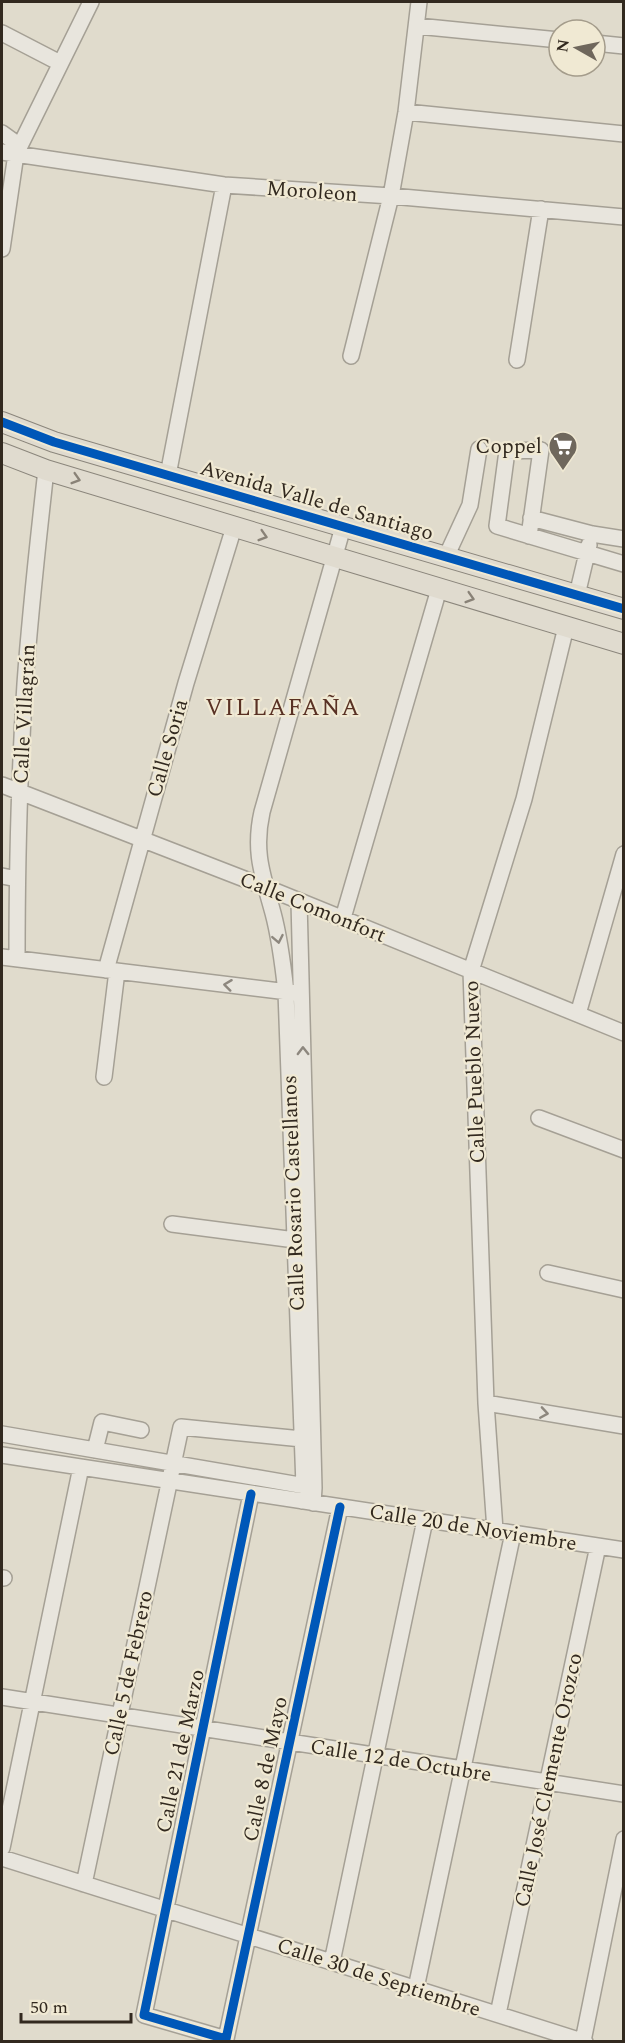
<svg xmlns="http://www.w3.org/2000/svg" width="625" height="2043" viewBox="0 0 625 2043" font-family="Spectral,serif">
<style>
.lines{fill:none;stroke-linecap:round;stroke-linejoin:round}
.minor-casing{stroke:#a5a095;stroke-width:18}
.major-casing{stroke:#8b867c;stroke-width:22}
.minor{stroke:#e8e5dd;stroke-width:15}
.major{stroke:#e0dbcf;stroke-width:20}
.cycleway-casing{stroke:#f0e9d3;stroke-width:13}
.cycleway{stroke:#0057b8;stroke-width:9}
.oneway{stroke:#898277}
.oneway2{stroke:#8d877e}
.labels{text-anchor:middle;stroke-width:4.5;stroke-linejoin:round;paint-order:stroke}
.street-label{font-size:21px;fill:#32291f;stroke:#f0e9d3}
.poi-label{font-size:21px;fill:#32291f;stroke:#f0e9d3;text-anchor:end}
.quarter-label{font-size:24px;letter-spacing:1.5px;fill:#593124;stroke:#f0e9d3}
</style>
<rect width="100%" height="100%" fill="#e0dbcc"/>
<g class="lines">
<!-- minor casing -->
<g class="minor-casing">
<path id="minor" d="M 417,26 L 559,40
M 2,33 L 60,63
M 595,43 L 624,46
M 406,112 L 624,134
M 2,133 L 20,146
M 2,152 L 224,185 L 391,196 L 624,217
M 2,249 L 16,154 L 91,2
M 351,356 L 391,196 L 406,112 L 419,2
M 517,360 L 541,209
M 168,475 L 224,185
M 531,518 L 592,534 L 624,539
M 529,536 L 541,450 L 507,451 L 497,526 L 587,553 L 577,595
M 589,545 L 587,553 L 624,564
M 446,557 L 470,505 L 479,449
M 2,785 L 265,887 L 624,1033
M 2,876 L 17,879
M 299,901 L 314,1488 L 313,1503
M 343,918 L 439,589
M 2,957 L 296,993
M 17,959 C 17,867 19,776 25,684 C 30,613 38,541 46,470
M 106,970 L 186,683 L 234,527
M 578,1014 L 624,854
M 104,1077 L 117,971
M 539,1118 L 624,1150
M 172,1224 L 295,1240
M 548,1273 L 624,1290
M 486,1403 L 624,1426
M 2,1434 L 311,1487
M 95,1450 L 102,1422 L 141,1430
M 2,1455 L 624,1550
M 251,1494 L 144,2015 L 226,2039 L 340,1507
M 302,1501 L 304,1486 L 286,992 C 283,965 280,939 273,913 C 263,876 253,852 262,812 L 343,527
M 495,1530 L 486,1403 L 471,971 L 524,799 L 566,627
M 2,1578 L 4,1578
M 2,1697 L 624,1794
M 2,1848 L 81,1467
M 2,1858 L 585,2042
M 84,1884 L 181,1427 L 302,1439
M 332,1962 L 425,1520
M 416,1988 L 513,1533
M 498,2014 L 598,1546
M 583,2041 L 624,1839"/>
</g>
<!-- major casing -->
<g class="major-casing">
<path id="major" d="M 2,422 L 54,442 L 624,609
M 2,453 L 46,470 L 624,644"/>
</g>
<!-- minor -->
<use href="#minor" class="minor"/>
<!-- major -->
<use href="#major" class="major"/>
<!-- cycleway casing -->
<g class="cycleway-casing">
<path id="cycleway" d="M 2,422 L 54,442 L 624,609
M 251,1494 L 144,2015 L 226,2039 L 340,1507"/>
</g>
<!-- cycleway -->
<use href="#cycleway" class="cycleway"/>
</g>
<!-- one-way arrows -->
<defs><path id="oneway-chevron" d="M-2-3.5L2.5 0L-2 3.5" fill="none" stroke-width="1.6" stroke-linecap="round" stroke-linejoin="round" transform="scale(1.5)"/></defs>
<g class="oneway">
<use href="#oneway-chevron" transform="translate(76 479) rotate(17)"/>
<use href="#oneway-chevron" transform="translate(263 536) rotate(17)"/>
<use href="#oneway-chevron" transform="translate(470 598) rotate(17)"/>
</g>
<g class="oneway2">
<use href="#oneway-chevron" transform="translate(278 939) rotate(79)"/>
<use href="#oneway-chevron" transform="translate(228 985) rotate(-173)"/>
<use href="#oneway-chevron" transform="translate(303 1051) rotate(-91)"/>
<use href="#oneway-chevron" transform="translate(544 1413) rotate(9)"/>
</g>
<!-- icons -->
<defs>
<g id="supermarket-pin" transform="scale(1.5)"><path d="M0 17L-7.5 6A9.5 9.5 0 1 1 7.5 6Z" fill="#6f675c" stroke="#f0e9d3"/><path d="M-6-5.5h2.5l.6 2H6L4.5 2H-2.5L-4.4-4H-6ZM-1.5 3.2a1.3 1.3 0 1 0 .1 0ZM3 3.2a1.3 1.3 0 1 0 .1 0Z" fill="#fff"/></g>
</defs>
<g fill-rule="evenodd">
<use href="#supermarket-pin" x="563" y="446"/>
</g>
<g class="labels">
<!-- street labels -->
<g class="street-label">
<text transform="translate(312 191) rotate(4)" y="7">Moroleon</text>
<text transform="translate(317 500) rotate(16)" y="7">Avenida Valle de Santiago</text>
<text transform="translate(24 714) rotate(-87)" y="7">Calle Villagrán</text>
<text transform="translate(167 748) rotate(-74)" y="7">Calle Soria</text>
<text transform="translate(313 907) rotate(22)" y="7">Calle Comonfort</text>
<text transform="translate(474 1072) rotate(-92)" y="7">Calle Pueblo Nuevo</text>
<text transform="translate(293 1193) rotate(-92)" y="7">Calle Rosario Castellanos</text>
<text transform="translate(473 1527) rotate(9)" y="7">Calle 20 de Noviembre</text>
<text transform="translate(128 1673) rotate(-78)" y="7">Calle 5 de Febrero</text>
<text transform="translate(180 1751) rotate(-78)" y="7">Calle 21 de Marzo</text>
<text transform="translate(401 1760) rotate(9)" y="7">Calle 12 de Octubre</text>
<text transform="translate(265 1769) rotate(-78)" y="7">Calle 8 de Mayo</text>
<text transform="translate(548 1780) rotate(-78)" y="7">Calle José Clemente Orozco</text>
<text transform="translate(379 1977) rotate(18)" y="7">Calle 30 de Septiembre</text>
</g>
<!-- poi labels -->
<g class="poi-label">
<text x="542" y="453">Coppel</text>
</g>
<!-- quarter labels -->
<g class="quarter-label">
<text x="283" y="715">VILLAFAÑA</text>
</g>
</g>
<!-- border -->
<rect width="625" height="2043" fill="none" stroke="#32291f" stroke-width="6"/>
<!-- north arrow -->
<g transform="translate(577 48) rotate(279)"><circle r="28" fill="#f0e9d3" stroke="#a49c8b" stroke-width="1.5"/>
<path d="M0-4.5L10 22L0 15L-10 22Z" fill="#6f675c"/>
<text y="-9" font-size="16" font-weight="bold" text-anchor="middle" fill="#32291f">N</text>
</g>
<!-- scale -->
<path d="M21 2013v9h110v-9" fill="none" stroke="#32291f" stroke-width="3"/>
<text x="30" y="2013" font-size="18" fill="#32291f" stroke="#f0e9d3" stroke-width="4.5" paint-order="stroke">50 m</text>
</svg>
